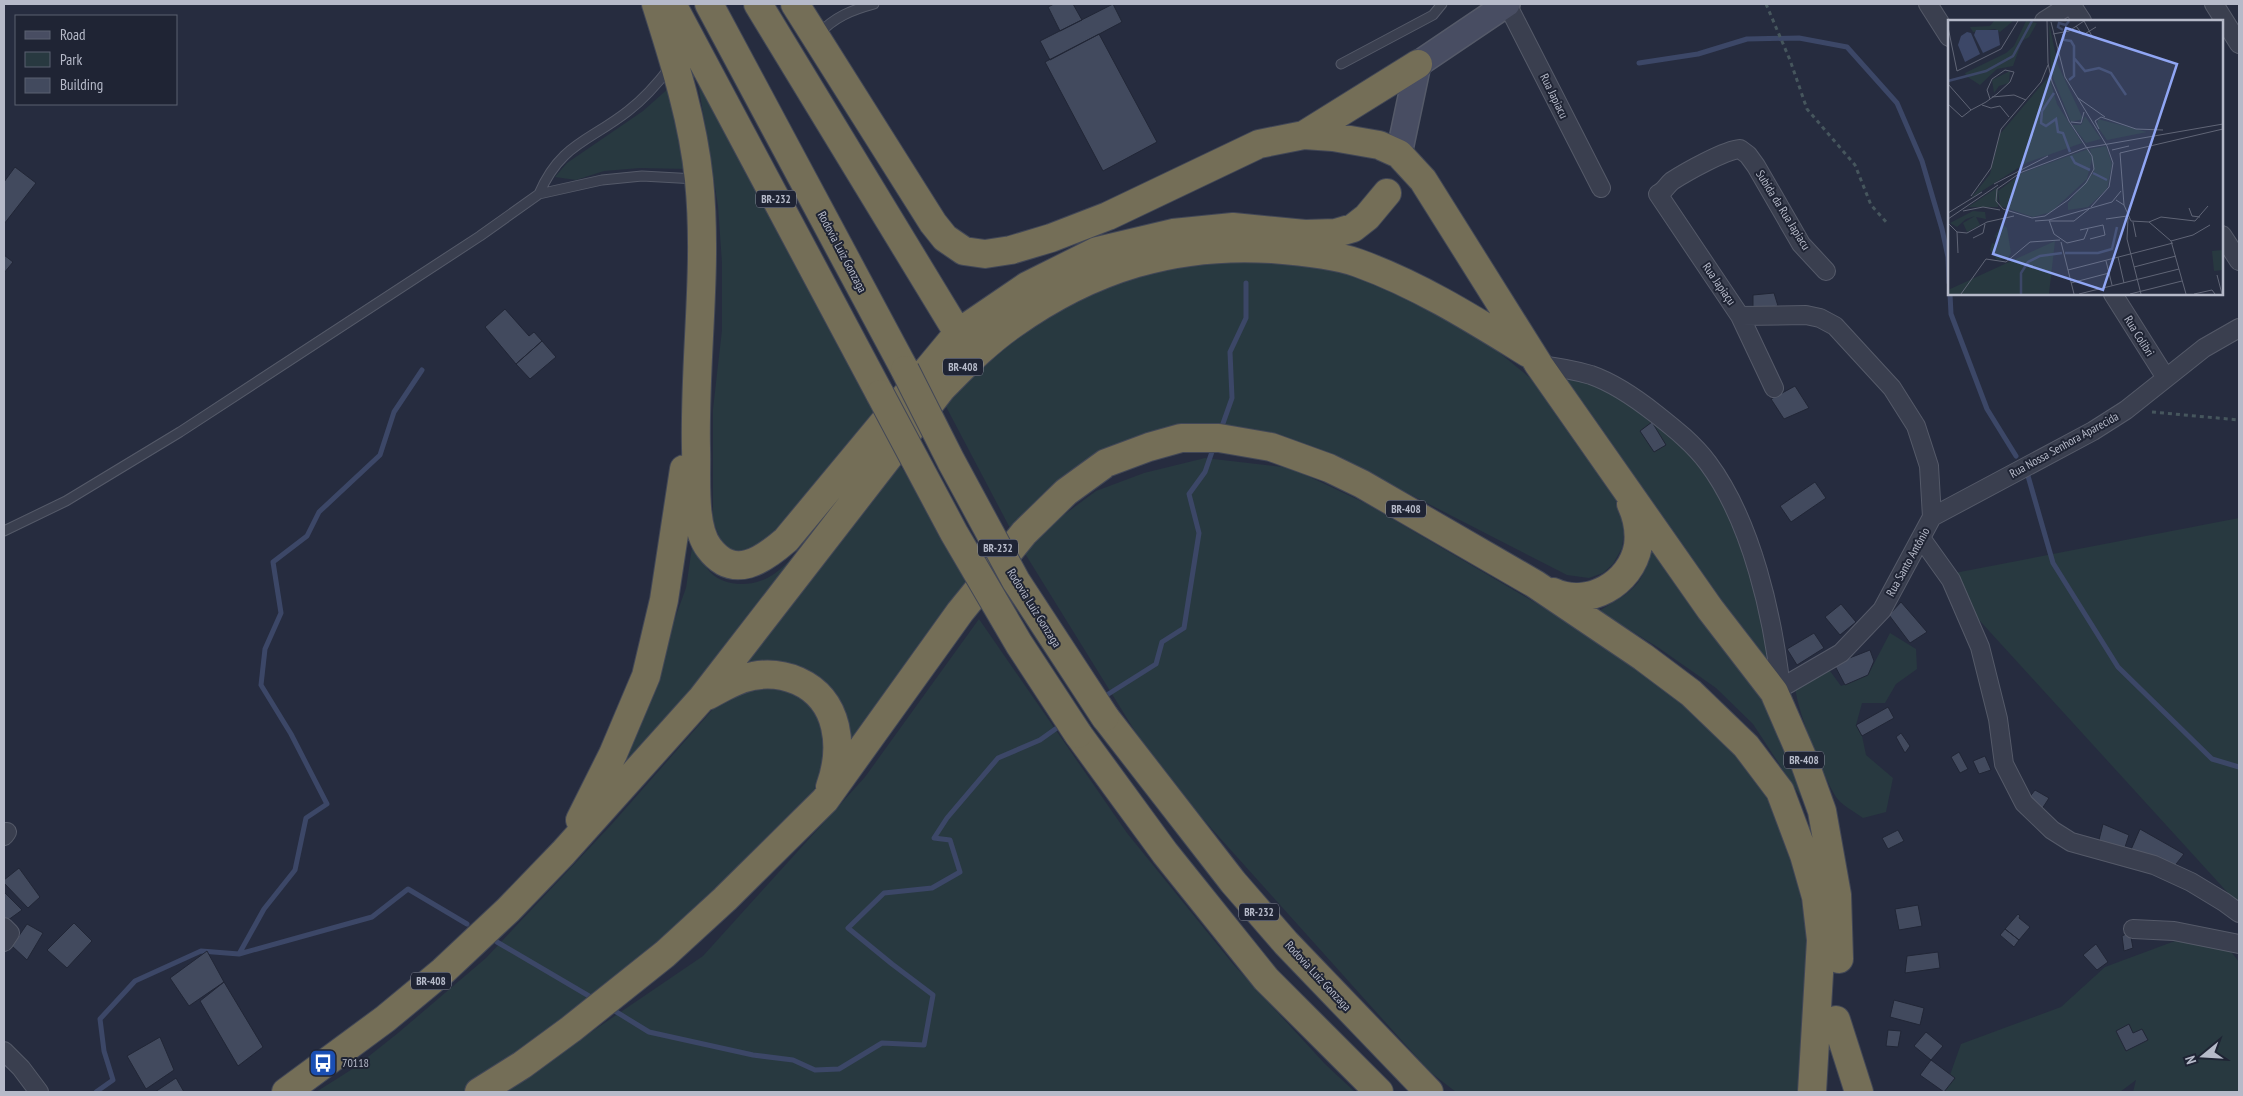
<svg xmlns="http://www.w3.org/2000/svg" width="2243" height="1096" viewBox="0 0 2243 1096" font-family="'PT Sans Narrow',sans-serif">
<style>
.green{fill:#283940}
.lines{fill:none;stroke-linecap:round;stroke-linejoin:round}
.stream{stroke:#3c4767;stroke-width:5}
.building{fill:#424a5e;stroke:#212636}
.lane-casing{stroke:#555a69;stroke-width:11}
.street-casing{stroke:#555a69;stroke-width:20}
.secondary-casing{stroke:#555a69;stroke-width:28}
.highway-casing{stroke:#424756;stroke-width:30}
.path{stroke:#46565d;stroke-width:3;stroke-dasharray:4 4;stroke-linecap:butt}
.lane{stroke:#3a3f4f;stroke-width:9}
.street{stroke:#3a3f4f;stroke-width:18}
.secondary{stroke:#484d62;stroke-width:25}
.highway{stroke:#746e57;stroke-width:28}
.highway-bridge-casing{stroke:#424756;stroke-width:30;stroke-linecap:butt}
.highway-bridge{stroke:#746e57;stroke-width:28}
.labels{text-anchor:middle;stroke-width:4;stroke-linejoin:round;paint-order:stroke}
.shield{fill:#1f2434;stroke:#898d9c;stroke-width:1}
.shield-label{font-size:11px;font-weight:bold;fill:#b6bac9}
.street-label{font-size:12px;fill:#b6bac9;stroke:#1f2434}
.poi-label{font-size:12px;fill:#b6bac9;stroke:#1f2434;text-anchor:start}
.inset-river{fill:none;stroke:#3c4767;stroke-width:2.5}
.inset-road{fill:none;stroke:#606576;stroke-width:1}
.view{fill:#90a6f4;fill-opacity:0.15;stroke:#90a6f4;stroke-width:2.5}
.inset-edge{fill:none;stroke:#b6bac9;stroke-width:2.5}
</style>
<rect width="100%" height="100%" fill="#262c3f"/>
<!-- green -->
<path class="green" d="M 696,70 L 884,405 L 783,536 L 737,554 L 724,548 L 713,521 L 713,409 L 722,330 L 722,263 L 718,206 Z
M 671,86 L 687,169 L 640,168 L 604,171 L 576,180 L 555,177 L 567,163 L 643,111 Z
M 1242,259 L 1329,266 L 1391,290 L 1474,332 L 1540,386 L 1610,482 L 1623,518 L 1624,533 L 1622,548 L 1613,564 L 1603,573 L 1589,578 L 1567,575 L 1378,478 L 1175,433 L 1011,530 L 942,399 L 1014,331 L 1084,287 L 1158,264 Z
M 1557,370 L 1589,378 L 1637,405 L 1707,470 L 1746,539 L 1773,675 Z
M 889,441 L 626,773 L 609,777 L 646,697 L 686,588 L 694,534 C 697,544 700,558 706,567 C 721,589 754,588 774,574 C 790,563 803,544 815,529 C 840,500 864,470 889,441 Z
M 1205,458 L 1291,468 L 1367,504 L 1553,613 L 1689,699 L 1753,770 L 1790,842 L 1809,944 L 1803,1092 L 1456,1092 L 1430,1072 L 1159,770 L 1024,552 L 1057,520 L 1096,491 L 1144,473 Z
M 897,461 L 943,528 L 969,591 L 847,761 L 827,687 L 736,672 Z
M 2239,518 L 2239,905 L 1939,576 Z
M 1653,546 L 1770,708 L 1808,808 L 1753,724 L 1716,688 L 1659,648 L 1599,611 C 1634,590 1642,587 1653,546 Z
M 979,619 L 1127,833 L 1233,964 L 1325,1064 L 1355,1092 L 503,1092 L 703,956 L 865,777 Z
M 1890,633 L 1916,649 L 1917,669 L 1896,684 L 1885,703 L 1862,703 L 1856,725 L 1862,736 L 1866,755 L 1893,778 L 1886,812 L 1863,818 C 1855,812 1841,805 1836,797 C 1822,775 1798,712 1795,687 L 1830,671 L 1841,686 L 1868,675 Z
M 751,685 L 797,692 L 809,704 L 831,741 L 824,780 L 743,870 L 607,986 L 520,1056 L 463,1092 L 316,1092 L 354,1068 L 398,1033 L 486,958 L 612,824 L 728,692 Z
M 2175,941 L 2229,949 L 2239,962 L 2239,1092 L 2133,1092 L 2136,1080 L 2120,1092 L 1944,1092 L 1961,1044 L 2061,1007 L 2105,967 Z"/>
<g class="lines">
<!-- stream -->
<path class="stream" d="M 1639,63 L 1698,54 L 1747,39 L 1799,38 L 1847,47 L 1897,103 L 1922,161 L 1942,229 L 1948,257 L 1949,283
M 1950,294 L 1951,314 L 1987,409 L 2016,456
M 1221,429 L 1232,398 L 1230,352 L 1246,318 L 1246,283
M 2028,476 L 2053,563 L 2118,667 L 2212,759 L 2239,767
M 1102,698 L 1156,664 L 1162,642 L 1184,628 L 1199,533 L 1189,494 L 1205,472 L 1214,446
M 497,942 L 589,996
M 239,954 L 264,909 L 295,870 L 306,818 L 327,804 L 291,734 L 261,685 L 265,649 L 281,613 L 273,562 L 307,536 L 319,512 L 380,455 L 394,412 L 422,370
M 610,1008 L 649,1032 L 753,1055 L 793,1060 L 815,1070 L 839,1069 L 882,1043 L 924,1045 L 933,995 L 892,964 L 848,928 L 884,893 L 932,888 L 960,872 L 950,840 L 934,838 L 947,818 L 998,758 L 1040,740 L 1061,725
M 96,1092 L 113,1080 L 104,1051 L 100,1019 L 135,981 L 201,951 L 239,954 L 372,917 L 408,889 L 467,924"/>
</g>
<!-- building -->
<path class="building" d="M 1054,4 L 1073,4 L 1082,20 L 1060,31 L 1048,7 Z
M 1113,4 L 1122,22 L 1050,60 L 1040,41 Z
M 1099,34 L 1157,142 L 1103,171 L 1045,62 Z
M 15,167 L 36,183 L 4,224 L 4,182 Z
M 4,255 L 13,262 L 4,273 Z
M 1774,293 L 1778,306 L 1753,310 L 1753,295 Z
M 505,309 L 529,336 L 534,332 L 542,341 L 516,364 L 485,327 Z
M 542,341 L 556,357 L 530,379 L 516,364 Z
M 1795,386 L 1809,408 L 1784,419 L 1771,399 Z
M 1652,422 L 1666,445 L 1654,452 L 1640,431 Z
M 1815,482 L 1826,498 L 1791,522 L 1780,506 Z
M 1901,602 L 1927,632 L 1910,643 L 1889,615 Z
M 1841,604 L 1856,622 L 1840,635 L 1825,617 Z
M 1814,633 L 1824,648 L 1797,665 L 1787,649 Z
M 1870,650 L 1874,661 L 1868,675 L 1845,685 L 1834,664 Z
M 1888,707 L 1894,718 L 1862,736 L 1856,725 Z
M 1901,733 L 1910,746 L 1905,753 L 1896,737 Z
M 1959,752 L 1968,769 L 1960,773 L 1951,757 Z
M 1985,756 L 1991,770 L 1979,774 L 1973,761 Z
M 2035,790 L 2049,798 L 2040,812 L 2028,799 Z
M 2103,824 L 2129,835 L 2124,850 L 2099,840 Z
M 2140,829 L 2184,854 L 2173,868 L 2130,852 Z
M 1898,830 L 1904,841 L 1888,849 L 1882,838 Z
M 19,868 L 40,897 L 28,908 L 4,883 L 4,880 Z
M 4,892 L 22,910 L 4,923 Z
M 1918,905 L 1922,926 L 1899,930 L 1895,909 Z
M 2018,914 L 2020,916 L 2019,918 L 2030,927 L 2019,940 L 2005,929 Z
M 74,923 L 92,941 L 67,968 L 47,950 Z
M 27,924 L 43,933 L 27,960 L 12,946 Z
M 2005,929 L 2019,940 L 2014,947 L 2000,935 Z
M 2130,932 L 2133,948 L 2124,951 L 2122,936 Z
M 2096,944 L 2108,962 L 2097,970 L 2083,955 Z
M 207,951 L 224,982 L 189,1006 L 170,978 Z
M 1938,952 L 1940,968 L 1905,973 L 1907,956 Z
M 224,982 L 263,1047 L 238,1066 L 200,1001 Z
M 1894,1000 L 1924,1008 L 1920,1025 L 1890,1017 Z
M 2129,1024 L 2133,1033 L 2142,1029 L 2148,1040 L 2126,1051 L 2116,1031 Z
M 1888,1030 L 1901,1031 L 1898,1047 L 1886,1046 Z
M 1926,1032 L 1943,1046 L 1931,1060 L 1914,1046 Z
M 160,1037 L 174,1070 L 146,1089 L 127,1056 Z
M 1931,1060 L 1955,1078 L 1944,1092 L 1920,1075 Z
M 176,1078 L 184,1092 L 155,1092 Z"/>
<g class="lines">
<!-- lane casing -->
<g class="lane-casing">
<path id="lane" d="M 819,34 C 834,17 852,10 874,4
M 1341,64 L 1433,15 L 1442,4
M 539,194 C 560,144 590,141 628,111 C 645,98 658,83 671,66
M 4,531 L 66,501 L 180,432 L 480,236 L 539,194 L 602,180 L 642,176 L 696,179"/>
</g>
<!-- street casing -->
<g class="street-casing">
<path id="street" d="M 1507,4 L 1601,188
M 1928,4 L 1949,37
M 2214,4 L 2239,44
M 2044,21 L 2071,4 L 2082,21
M 2222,235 L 2239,261
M 2113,294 L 2166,378
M 1740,316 L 1806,315 L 1820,318 L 1835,326 L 1892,388 L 1916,426 L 1929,466 L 1932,517 L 1882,610 L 1841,653 L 1774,692
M 1539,365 C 1556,367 1574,370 1591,375 C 1614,383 1637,399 1656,414 C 1675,429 1694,444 1708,463 C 1752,522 1773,617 1781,689
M 1774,388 L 1740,316 L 1658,194 C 1665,191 1666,186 1672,181 C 1686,172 1725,150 1740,149 L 1748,155 L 1756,166 L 1801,244 L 1826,271
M 1932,517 L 2093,431 L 2126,410 L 2204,348 L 2239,328
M 1921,538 L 1951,580 L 1980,647 L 1998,719 L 2004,764 L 2024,803 L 2052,830 L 2071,842 L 2154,865 L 2191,882 L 2224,902 L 2239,913
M 4,836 L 7,832
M 4,927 L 10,933 L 4,942
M 2133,929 L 2174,931 L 2239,944
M 4,1051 L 21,1068 L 39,1092"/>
</g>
<!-- secondary casing -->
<g class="secondary-casing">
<path id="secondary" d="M 1399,154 L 1418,64 L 1507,4"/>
</g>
<!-- highway casing -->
<g class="highway-casing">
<path id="highway" d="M 656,4 C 674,61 693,120 699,180 C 708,269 694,359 696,448 C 697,476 692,526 709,548 C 734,581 763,560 786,540 L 958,333 L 1027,286 L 1097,251 L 1173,233 L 1233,227 L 1305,234 L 1336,233 L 1353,228 L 1367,217 L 1387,193
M 672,4 L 880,394
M 709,4 L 905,370
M 758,4 L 958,333
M 795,4 L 933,223 L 945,238 L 964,251 L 985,254 L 1011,250 L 1051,238 L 1108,216 L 1259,144 L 1304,135 L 1333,137 L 1379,145 L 1399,154 L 1423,180 L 1539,365 L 1710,609 L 1774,692 L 1804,761 L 1822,811 L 1837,895 L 1839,959
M 1304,135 L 1418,64
M 1553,592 C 1588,608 1631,584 1638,546 C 1640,531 1637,517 1631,504
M 707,696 C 722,688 736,679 753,676 C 768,673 784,675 798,681 C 840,700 844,748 830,787
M 1105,717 L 1233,882 L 1286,943 L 1429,1092
M 1078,734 L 1165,853 L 1266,979 L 1379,1092
M 580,820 L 613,754 L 646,676 L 664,600 L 684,469
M 1836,1020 L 1859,1092
M 286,1092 L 385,1019 L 443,971 L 508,910 L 563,853 L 702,698 L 942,388 C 964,366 986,343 1012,325 C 1092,268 1175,243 1272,249 C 1298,251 1333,254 1358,263 C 1419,285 1473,319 1528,353
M 479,1092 L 522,1065 L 571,1029 L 665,954 L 725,899 L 825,800 L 960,612 L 1024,533 L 1066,492 L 1106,463 L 1149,447 L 1181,438 L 1219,438 L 1271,447 L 1329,468 L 1362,484 L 1535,584 L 1643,657 L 1691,693 L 1746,746 L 1780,791 L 1804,855 L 1816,897 L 1821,940 L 1812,1092"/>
</g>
<!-- path -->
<path class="path" d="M 1766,4 L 1790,60 L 1807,109 L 1855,165 L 1871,205 L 1888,224
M 2152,412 L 2239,420"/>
<!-- lane -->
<use href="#lane" class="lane"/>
<!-- street -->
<use href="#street" class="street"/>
<!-- secondary -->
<use href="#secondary" class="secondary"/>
<!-- highway -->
<use href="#highway" class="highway"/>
<!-- highway-bridge casing -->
<g class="highway-bridge-casing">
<path id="highway-bridge" d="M 905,370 L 951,461 L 1016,581 L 1105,717
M 880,394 L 954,533 L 1019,644 L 1078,734"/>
</g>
<!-- highway-bridge -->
<use href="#highway-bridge" class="highway-bridge"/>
</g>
<!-- icons -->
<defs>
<g id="bus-square" transform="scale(1.4375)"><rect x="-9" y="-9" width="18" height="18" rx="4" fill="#1a4fb4" stroke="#1f2434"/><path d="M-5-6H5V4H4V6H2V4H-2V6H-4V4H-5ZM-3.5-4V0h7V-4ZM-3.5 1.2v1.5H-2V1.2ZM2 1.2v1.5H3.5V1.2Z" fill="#fff"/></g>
</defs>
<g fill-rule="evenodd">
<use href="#bus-square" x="323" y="1063"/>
</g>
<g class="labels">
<!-- shield labels -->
<g class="shield">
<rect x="756" y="190.5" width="40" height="17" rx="4"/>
<rect x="943" y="358.5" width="40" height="17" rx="4"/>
<rect x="1386" y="500.5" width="40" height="17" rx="4"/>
<rect x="978" y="539.5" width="40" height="17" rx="4"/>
<rect x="1784" y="751.5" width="40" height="17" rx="4"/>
<rect x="1239" y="903.5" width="40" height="17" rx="4"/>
<rect x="411" y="972.5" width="40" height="17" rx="4"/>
</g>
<g class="shield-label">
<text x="776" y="203">BR-232</text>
<text x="963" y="371">BR-408</text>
<text x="1406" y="513">BR-408</text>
<text x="998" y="552">BR-232</text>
<text x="1804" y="764">BR-408</text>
<text x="1259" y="916">BR-232</text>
<text x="431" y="985">BR-408</text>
</g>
<!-- street labels -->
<g class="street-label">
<text transform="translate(1554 96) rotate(64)" y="4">Rua Japiacu</text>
<text transform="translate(1783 210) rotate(58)" y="4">Subida da Rua Japiacu</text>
<text transform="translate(842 252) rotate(62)" y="4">Rodovia Luiz Gonzaga</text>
<text transform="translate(1719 284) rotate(55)" y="4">Rua Japiaçu</text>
<text transform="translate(2139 336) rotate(58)" y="4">Rua Colibri</text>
<text transform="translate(2064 445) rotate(-29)" y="4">Rua Nossa Senhora Aparecida</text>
<text transform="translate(1908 562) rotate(-61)" y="4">Rua Santo Antônio</text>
<text transform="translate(1034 608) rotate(58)" y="4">Rodovia Luiz Gonzaga</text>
<text transform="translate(1318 976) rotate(47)" y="4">Rodovia Luiz Gonzaga</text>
</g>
<!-- poi labels -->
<g class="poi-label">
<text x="342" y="1067">70118</text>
</g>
</g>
<!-- overview -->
<g transform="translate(1948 20)">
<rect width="275" height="275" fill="#262c3f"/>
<path d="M 46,1 L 65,1 L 52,12 L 47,9 L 25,12 L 22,7 L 42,6 ZM 78,1 L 89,3 L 81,17 L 74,21 L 65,46 L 49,49 L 32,65 L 18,56 L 17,53 L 58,33 L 66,26 ZM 101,3 L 110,45 L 135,99 L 123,102 L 103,53 ZM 62,51 L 61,63 L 51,66 L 46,73 L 44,60 ZM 101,56 L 109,84 L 134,123 L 78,143 L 23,178 L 42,154 L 52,114 ZM 137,96 L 153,119 L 138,123 L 124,105 L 133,105 ZM 150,99 L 199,112 L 159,120 L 149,106 ZM 158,126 L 164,144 L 159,169 L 140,187 L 120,190 L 120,183 L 146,152 L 142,129 ZM 140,129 L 144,139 L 139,159 L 103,192 L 85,197 L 52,186 L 50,171 L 74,153 ZM 50,167 L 50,187 L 20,187 ZM 25,191 L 37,192 L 38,199 L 28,197 L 32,205 L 19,212 L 15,203 L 27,196 L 18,199 L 9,207 L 2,203 ZM 54,204 L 59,208 L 63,233 L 60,238 L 49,240 L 42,230 L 44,223 L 50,224 L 47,216 ZM 107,221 L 101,274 L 0,274 L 0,270 ZM 275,230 L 275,250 L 266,251 L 264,231 Z" fill="#283940"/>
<path d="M 28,10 L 50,10 L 52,25 L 35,33 L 26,15 ZM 19,12 L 23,13 L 32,34 L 17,42 L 10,25 L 13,16 Z" fill="#3c4767"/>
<path class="inset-river" d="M 115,10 L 110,7 L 111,3 L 118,5 L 121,1M 115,14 L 116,20 L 123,21 L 126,26 L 126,56 L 121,60M 126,38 L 137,51 L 151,48 L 163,53 L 178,75M 0,61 L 38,51 L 65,36 L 84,1M 106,73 L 94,91 L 93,103 L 98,106 L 108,99 L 110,112 L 115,113 L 122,132M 123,136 L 127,143 L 142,150M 145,153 L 159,160M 117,233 L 150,233 L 164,229 L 169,207M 73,274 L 73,253 L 80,242 L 92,236 L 114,233"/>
<path class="inset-road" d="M 136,1 L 145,18M 103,2 L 117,57 L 159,126 L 165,143 L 161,167 L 143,187M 128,6 L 135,15 L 148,7M 0,7 L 9,51M 105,14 L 121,11 L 136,1M 9,51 L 53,29 L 70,1M 0,64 L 23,90M 44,77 L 66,75 L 78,80M 130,78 L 157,97M 0,84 L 14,97 L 23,90 L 38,82 L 49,74 L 62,62 L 66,52 L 57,50 L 44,59 L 39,70 L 42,79M 34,85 L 43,88 L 52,86 L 61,97M 123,102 L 133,103 L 136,92M 151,109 L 147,101 L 153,97 L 188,109 L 215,110M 164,130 L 181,126M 72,153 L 49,169 L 48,181 L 55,189 L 84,198 L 97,196 L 120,180 L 138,163 L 146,149 L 144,136 L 121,101 L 104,62 L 100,43 L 99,1M 69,154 L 137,128 L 275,104M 46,164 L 100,136M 23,176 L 43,148 L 53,109 L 93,62 L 100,45M 168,180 L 176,185 L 183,201 L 201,202 L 223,221 L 238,274M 176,185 L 172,133 L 275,109M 241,188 L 244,196 L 252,197M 15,191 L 35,187 L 52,190M 0,193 L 34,172M 180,198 L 179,219 L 193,274M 0,199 L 50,165M 158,199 L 179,196M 101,200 L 106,214 L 119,223 L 136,219 L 140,209M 87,201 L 101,200 L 164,182 L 173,171M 102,201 L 126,201 L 141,189M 39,202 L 66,196M 185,202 L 188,217M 201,202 L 213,197 L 247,201 L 260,186M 0,203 L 9,212 L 19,213 L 39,202M 132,210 L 155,205 L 157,215 L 142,219M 9,212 L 10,233M 25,218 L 35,213 L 37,204M 223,221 L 245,215 L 262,205M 113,222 L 126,274M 170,237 L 176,263M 158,241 L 164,265M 186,247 L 228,236M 120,250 L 225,223M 269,255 L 274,274M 123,263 L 161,253M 13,274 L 38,239 L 58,242 L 82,222 L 112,220M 131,274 L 231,249M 182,274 L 234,261M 246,274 L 264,270 L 267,274"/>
<path class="view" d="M 118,8 L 229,44 L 155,270 L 45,234 Z"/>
<rect width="275" height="275" class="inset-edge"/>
</g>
<!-- border -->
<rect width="2243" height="1096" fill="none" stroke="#b6bac9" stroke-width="10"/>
<!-- legend -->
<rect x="15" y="15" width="162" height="90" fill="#1f2434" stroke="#5b6070"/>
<rect x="25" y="31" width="25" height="8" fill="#484d62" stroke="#5b6070"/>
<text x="60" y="40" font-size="15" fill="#b6bac9">Road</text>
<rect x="25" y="52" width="25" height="15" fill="#283940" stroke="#5b6070"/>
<text x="60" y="65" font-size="15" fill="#b6bac9">Park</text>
<rect x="25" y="78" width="25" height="15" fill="#424a5e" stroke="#5b6070"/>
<text x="60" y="90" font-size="15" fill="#b6bac9">Building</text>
<!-- north arrow -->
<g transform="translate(2203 1056) rotate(252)" stroke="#1f2434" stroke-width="4" paint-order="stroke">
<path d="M0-4L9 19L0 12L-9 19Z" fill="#b6bac9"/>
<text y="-8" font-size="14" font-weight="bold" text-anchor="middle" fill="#b6bac9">N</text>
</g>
</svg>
